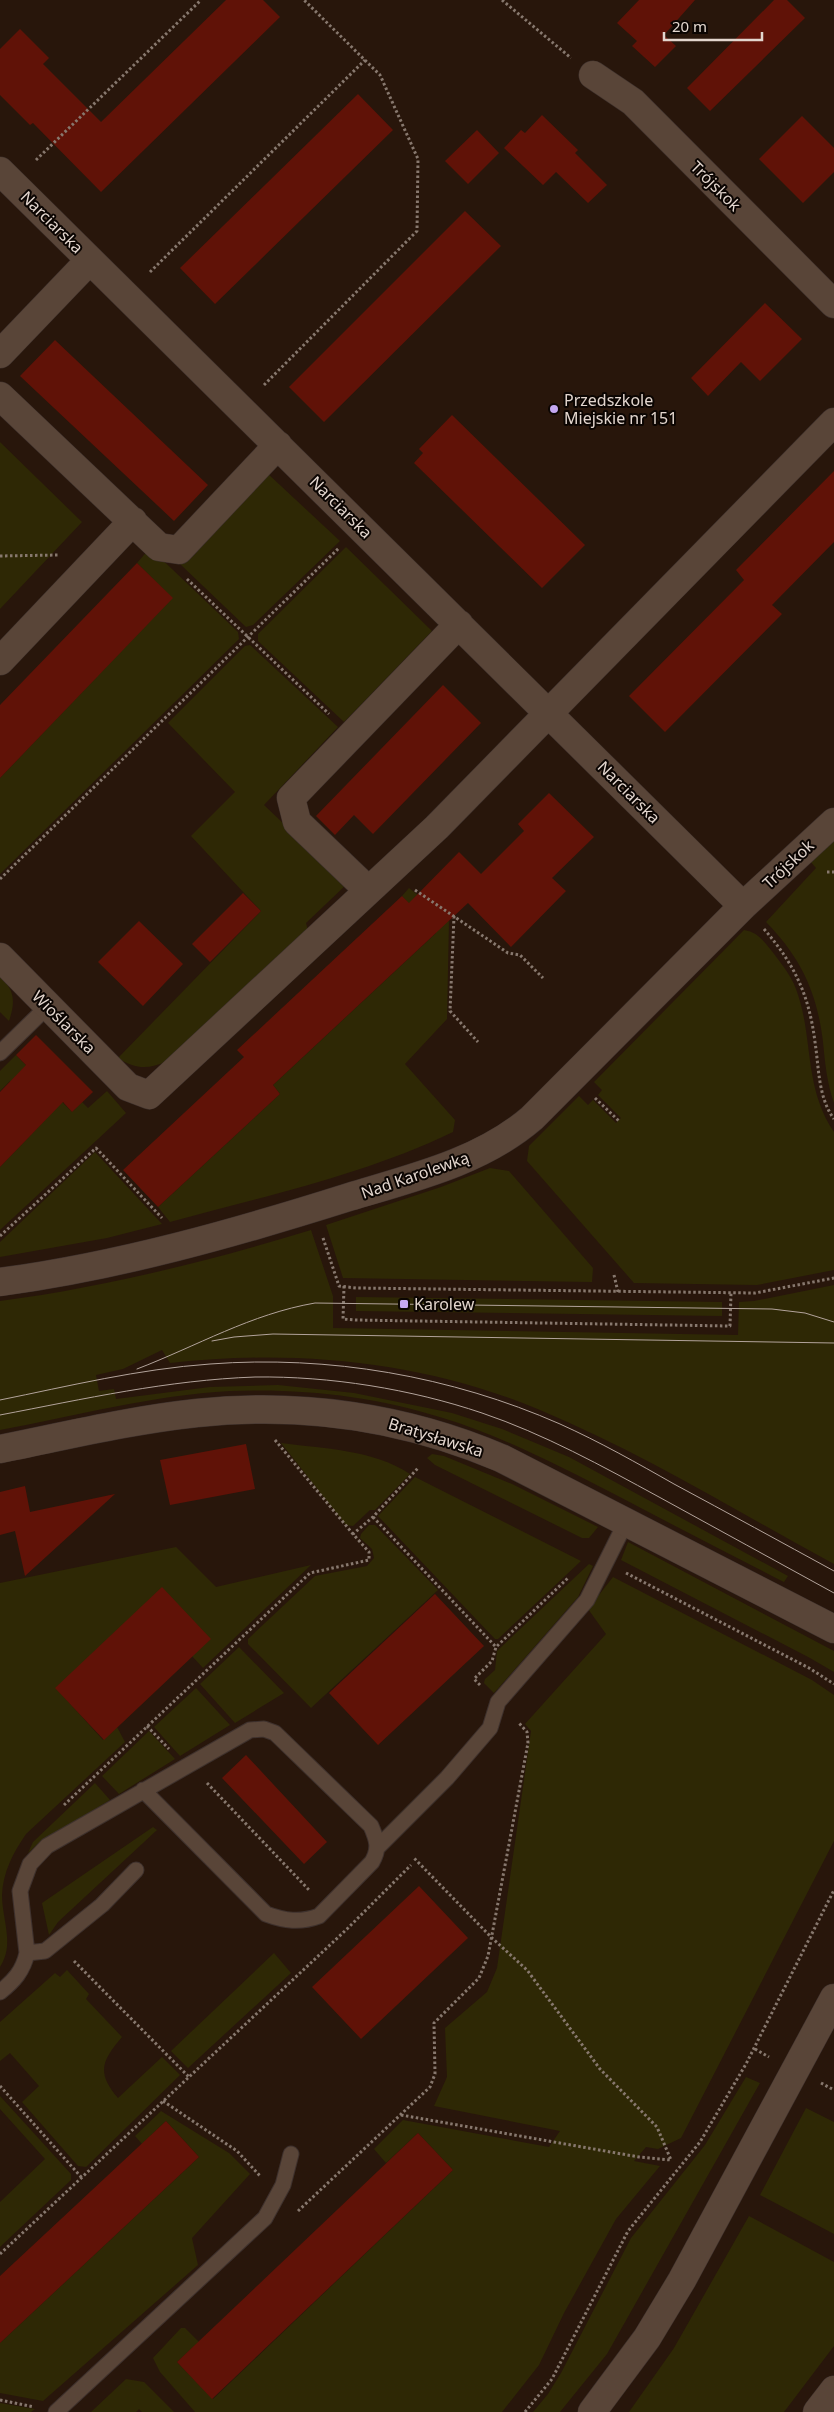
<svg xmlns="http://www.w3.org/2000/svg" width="834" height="2412" viewBox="0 0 834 2412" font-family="'Noto Sans',sans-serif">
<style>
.green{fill:#2e2805}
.building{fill:#601207}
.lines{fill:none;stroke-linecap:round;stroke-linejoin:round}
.service-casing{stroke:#3e312d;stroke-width:17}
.minor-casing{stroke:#3e312d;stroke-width:29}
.tertiary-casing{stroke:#3e312d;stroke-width:29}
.secondary-casing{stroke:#3e312d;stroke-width:29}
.path{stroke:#87786e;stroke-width:3;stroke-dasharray:2.5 2.5;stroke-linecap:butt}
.service{stroke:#594538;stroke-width:15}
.minor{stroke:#594538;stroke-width:28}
.tertiary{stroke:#594538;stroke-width:28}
.secondary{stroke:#594538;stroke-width:28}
.tram{stroke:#b2a39b;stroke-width:1}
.poi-dot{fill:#c4a7f1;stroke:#0b0502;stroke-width:2}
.labels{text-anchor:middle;stroke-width:4;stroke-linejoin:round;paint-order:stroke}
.street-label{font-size:16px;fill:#e3d6ce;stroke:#0b0502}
.poi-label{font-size:16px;fill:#e3d6ce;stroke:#0b0502;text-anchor:start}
</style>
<rect width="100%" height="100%" fill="#28160b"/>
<!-- green -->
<path class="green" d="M 0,442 L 82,522 L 0,609 Z
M 266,472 L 340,541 L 253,625 L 246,627 L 180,564 Z
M 346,547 L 432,631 L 344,722 L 258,641 L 258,634 Z
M 150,548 L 238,632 L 239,639 L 0,874 L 0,778 L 172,598 L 137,563 Z
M 250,645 L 338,727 L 264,805 L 347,884 L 306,923 L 308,931 L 167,1061 C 148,1070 135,1069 118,1058 L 261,911 L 191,836 L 235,792 L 168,723 L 245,646 Z
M 834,839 L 834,1103 C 827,1083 825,1063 823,1042 C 817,992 801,958 766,922 L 816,868 L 810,861 Z
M 409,888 L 449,920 L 447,1019 L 405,1064 L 455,1120 L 453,1132 C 364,1175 265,1196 170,1222 L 158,1207 L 280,1094 L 273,1085 L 436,933 L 402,896 Z
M 744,930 C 757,932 763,940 771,950 C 780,962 791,975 796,989 C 814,1037 803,1086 834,1132 L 834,1270 L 757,1285 L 634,1283 L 527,1161 L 529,1146 L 579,1096 L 588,1105 L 593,1100 L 616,1123 L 621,1118 L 598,1095 L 602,1090 L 594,1082 Z
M 0,967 L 8,975 L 4,981 C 16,993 14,1006 9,1021 L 0,1012 Z
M 16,1055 L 72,1112 L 82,1102 L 88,1108 L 107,1091 L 126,1113 L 0,1230 L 0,1167 L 47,1118 L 10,1081 L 0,1091 L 0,1071 Z
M 95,1152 L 162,1224 L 107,1238 L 0,1257 L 0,1242 Z
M 490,1168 L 509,1171 L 593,1268 L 592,1282 L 343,1278 L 326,1225 L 441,1187 Z
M 311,1230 L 333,1296 L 333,1328 L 738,1335 L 739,1302 L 754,1301 L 834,1285 L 834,1564 C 738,1512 641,1452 540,1410 C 423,1361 295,1349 170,1363 L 162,1350 L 123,1369 L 96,1375 L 99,1391 L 114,1389 L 116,1399 L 210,1387 L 278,1385 L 354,1393 L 452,1413 L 502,1429 L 569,1457 L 788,1576 L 784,1582 C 729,1554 673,1525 618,1496 C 561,1467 505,1437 443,1418 C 375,1396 301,1388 230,1391 C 153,1395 76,1416 0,1430 L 0,1301 C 106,1287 209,1261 311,1230 Z
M 356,1297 L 722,1302 L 722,1316 L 356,1311 Z
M 281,1443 C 324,1449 372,1449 410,1474 L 375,1510 L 370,1510 L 353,1526 L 346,1525 Z
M 432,1454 L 444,1456 L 512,1484 L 598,1527 L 589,1538 L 582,1538 L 435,1465 L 427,1458 Z
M 415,1477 L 581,1561 L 498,1639 L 495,1639 L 378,1516 Z
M 369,1525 L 375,1525 L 438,1590 L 311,1708 L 248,1644 L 248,1639 L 315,1576 L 367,1566 L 374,1558 L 372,1549 L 360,1538 L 361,1534 Z
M 628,1542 L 834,1651 L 834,1672 L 810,1658 L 621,1560 Z
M 176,1547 L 216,1587 L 311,1565 L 203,1668 L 192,1656 L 56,1688 L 103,1740 L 117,1727 L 125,1742 L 26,1834 C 13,1853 3,1872 2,1895 C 2,1920 15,1944 0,1967 L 0,1583 Z
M 589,1564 L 593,1566 L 578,1597 L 494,1693 L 484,1683 L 485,1679 L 495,1670 L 497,1651 Z
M 613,1577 L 812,1680 L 834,1695 L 834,1841 L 681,2138 L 658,2149 L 646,2147 L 634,2161 L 660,2166 L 616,2219 L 564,2313 L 539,2365 L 502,2412 L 195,2412 L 160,2372 L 153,2358 L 181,2328 L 185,2328 L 199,2342 L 177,2362 L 213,2399 L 453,2170 L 418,2133 L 386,2163 L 374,2149 L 403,2120 L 549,2147 L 560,2131 L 434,2106 L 447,2077 L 445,2028 L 487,1992 L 497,1968 L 531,1731 L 525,1724 L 606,1634 L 588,1609 Z
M 239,1647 L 284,1693 L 235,1723 L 200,1684 Z
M 196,1688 L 230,1725 L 180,1756 L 154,1727 Z
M 149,1731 L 175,1759 L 119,1794 L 102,1776 Z
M 95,1783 L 110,1800 L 40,1842 L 28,1853 L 33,1842 Z
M 153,1827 L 157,1830 L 58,1922 L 49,1935 L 42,1903 Z
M 274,1953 L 291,1973 L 188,2068 L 171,2051 Z
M 67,1970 L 89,1994 L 86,1999 L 122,2037 C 102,2061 96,2072 118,2098 L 162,2057 L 180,2075 L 86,2167 L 78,2166 L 22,2102 L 39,2086 L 10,2053 L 0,2061 L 0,2022 L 55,1973 L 60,1977 Z
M 746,2077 L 760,2083 L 607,2354 L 560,2412 L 533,2412 L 548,2394 L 561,2373 L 631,2238 L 705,2145 Z
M 0,2096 L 71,2174 L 71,2180 L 0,2247 L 0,2202 L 45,2159 L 0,2109 Z
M 806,2108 L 834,2122 L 834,2234 L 760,2195 Z
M 161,2111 L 229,2153 L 250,2174 L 192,2238 L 198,2265 L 43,2401 L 0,2393 L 0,2343 L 199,2157 L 166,2121 L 142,2144 L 135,2136 Z
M 749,2216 L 834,2262 L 834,2346 L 784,2412 L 629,2412 L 674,2348 Z
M 126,2379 L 144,2382 L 174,2412 L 142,2412 L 139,2409 L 136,2412 L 91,2412 Z
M 0,2403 L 35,2409 L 31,2412 L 0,2412 Z"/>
<!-- building -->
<path class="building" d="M 226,0 L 263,0 L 280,17 L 101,192 L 33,123 L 30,125 L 0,95 L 0,49 L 20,29 L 49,58 L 43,64 L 101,122 Z
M 639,0 L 695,0 L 664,35 L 676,46 L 655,67 L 632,46 L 637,41 L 617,23 Z
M 774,0 L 787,0 L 805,18 L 710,111 L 687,88 Z
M 358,94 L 393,130 L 215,304 L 180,268 Z
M 542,115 L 578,150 L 575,153 L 607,185 L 588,203 L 556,172 L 543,185 L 504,148 L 521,130 L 525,133 Z
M 802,116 L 834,148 L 834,172 L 803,203 L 759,159 Z
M 477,130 L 499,153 L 468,184 L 445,161 Z
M 465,211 L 501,246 L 324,422 L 289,387 Z
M 765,303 L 802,339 L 760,381 L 741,362 L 708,396 L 691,378 Z
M 55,340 L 208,485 L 174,521 L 20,376 Z
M 452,415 L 585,545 L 542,588 L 414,463 L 423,453 L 419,449 Z
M 834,471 L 834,542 L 772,605 L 782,614 L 665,732 L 629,696 L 744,580 L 736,570 Z
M 137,563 L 173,598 L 0,778 L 0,705 Z
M 443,685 L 481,723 L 373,834 L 354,815 L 335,835 L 316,816 Z
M 549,793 L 594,837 L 552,878 L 566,891 L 511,947 L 468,903 L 273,1085 L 280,1094 L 158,1207 L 123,1170 L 244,1057 L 237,1050 L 402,896 L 409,903 L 459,852 L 481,874 L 524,831 L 518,824 Z
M 243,893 L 261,911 L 210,962 L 192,944 Z
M 139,921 L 183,964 L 143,1006 L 98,962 Z
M 36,1035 L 93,1092 L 72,1112 L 63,1102 L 0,1167 L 0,1092 L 26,1065 L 16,1055 Z
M 246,1444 L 255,1489 L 170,1505 L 160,1460 Z
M 25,1486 L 30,1512 L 115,1494 L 25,1576 L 15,1531 L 0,1535 L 0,1492 Z
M 162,1587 L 211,1639 L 104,1740 L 55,1688 Z
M 435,1594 L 484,1646 L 378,1745 L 329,1693 Z
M 246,1755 L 327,1842 L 304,1864 L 222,1778 Z
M 419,1886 L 468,1938 L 361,2039 L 312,1987 Z
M 166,2121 L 199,2157 L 0,2343 L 0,2276 Z
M 418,2133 L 453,2170 L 212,2399 L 177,2362 Z"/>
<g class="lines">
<!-- service casing -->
<g class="service-casing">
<path id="service" d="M 0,1053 L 48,1006
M 377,1848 L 447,1778 L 490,1728 L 498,1702 L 587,1600 L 626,1522
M 27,1953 L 45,1951 L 102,1905 L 136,1870
M 0,1992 C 14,1981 23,1971 27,1953 L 20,1891 L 30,1864 L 47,1846 L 250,1730 L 264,1729 L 275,1733 L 371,1826 C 377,1840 380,1848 372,1862 L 319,1916 C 300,1923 285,1921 266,1914 L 143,1790
M 56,2412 L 265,2218 L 283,2185 L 291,2154"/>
</g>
<!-- minor casing -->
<g class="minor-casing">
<path id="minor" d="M 593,75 L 633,102 L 834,304
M 0,171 L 743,906
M 0,354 L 90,260
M 0,396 L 159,547 L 179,550 L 278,445
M 0,661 L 133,521
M 368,890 L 297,822 L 291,798 L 459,624
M 0,957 L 128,1087 L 149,1095 L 437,827 L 834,422
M 0,1282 C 119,1266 235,1233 349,1197 C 412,1178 481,1162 532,1118 L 743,906 L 834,822"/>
</g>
<!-- tertiary casing -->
<g class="tertiary-casing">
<path id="tertiary" d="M 0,1449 C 65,1436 131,1420 197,1413 C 301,1402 405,1417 501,1458 L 834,1629"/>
</g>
<!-- secondary casing -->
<g class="secondary-casing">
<path id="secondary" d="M 592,2412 L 647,2338 L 682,2280 L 834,1998
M 817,2412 L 834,2390"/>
</g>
<!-- path -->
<path class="path" d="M 502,0 L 571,58
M 36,160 L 201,0
M 150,272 L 365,60
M 264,385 L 417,231 L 418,159 L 380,75 L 304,0
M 0,556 L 59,555
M 187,579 L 329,714
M 827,872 L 834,872
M 0,879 L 339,548
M 415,890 L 508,953 L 520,955 L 543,978
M 454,916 L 450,1011 L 478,1042
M 764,929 C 795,965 809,995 815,1042 C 819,1068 818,1097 834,1119
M 595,1098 L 619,1121
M 0,1236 L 96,1148 L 162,1218
M 323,1238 L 339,1286 L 356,1288 L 755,1293 L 834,1278
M 614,1275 L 618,1292
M 344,1286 L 343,1319 L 355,1320 L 730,1326 L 731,1293
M 275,1440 L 353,1534
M 373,1517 L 496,1647
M 626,1573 L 809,1668 L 834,1684
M 480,1685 L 474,1679 L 492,1661 L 496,1647 L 569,1577
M 147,1726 L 169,1749
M 207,1783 L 310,1891
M 64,1805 L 310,1573 L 369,1560 L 369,1552 L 353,1534 L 373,1517 L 418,1468
M 74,1961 L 189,2077
M 755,2049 L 769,2057
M 821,2083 L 834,2090
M 0,2086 L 82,2178
M 163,2101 L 237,2151 L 261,2177
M 401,2115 L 639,2157 L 671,2160 L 657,2127 L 600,2069 L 527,1970 L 492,1938 L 413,1857
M 298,2211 L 430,2087 L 435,2074 L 434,2023 L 479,1978 L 488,1956 L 528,1743 L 527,1732 L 518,1722
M 0,2254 L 347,1929 L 411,1865
M 0,2400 L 34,2407
M 525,2412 L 552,2379 L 628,2231 L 700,2142 L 746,2064 L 834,1890"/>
<!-- service -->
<use href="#service" class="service"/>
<!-- minor -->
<use href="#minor" class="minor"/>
<!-- tertiary -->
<use href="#tertiary" class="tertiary"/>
<!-- secondary -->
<use href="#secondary" class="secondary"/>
<!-- tram -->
<path class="tram" d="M 212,1341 L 234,1337 L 273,1334 L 834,1343
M 137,1369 C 197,1346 251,1314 315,1303 L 772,1309 L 805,1313 L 834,1322
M 0,1400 C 69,1386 139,1369 210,1364 C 329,1355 451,1376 560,1424 C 600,1442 637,1463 674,1484 C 728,1513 781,1542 834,1571
M 0,1415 C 84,1399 168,1380 255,1377 C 330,1376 411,1389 482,1413 C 544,1434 602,1466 659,1497 C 717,1529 776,1561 834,1593"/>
</g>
<!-- markers -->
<g class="poi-dot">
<circle cx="554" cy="409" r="5"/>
<rect x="399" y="1299" width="10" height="10" rx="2.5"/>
</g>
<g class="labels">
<!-- street labels -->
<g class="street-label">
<text transform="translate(716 186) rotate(45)" y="6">Trójskok</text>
<text transform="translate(52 222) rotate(45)" y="6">Narciarska</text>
<text transform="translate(341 507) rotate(45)" y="6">Narciarska</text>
<text transform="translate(629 792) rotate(45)" y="6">Narciarska</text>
<text transform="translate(788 864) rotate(-43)" y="6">Trójskok</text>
<text transform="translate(64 1022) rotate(45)" y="6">Wioślarska</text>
<text transform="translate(415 1175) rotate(-19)" y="6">Nad Karolewką</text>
<text transform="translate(436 1437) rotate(17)" y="6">Bratysławska</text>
</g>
<!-- poi labels -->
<g class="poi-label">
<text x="564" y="406">Przedszkole<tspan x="564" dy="18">Miejskie nr 151</tspan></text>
<text x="414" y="1310">Karolew</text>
</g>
</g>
<!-- scale -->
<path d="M664 32v8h98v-8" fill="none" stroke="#e3d6ce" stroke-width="2.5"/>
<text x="672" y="32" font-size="15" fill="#e3d6ce" stroke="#0b0502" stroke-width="4" paint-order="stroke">20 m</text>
</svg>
